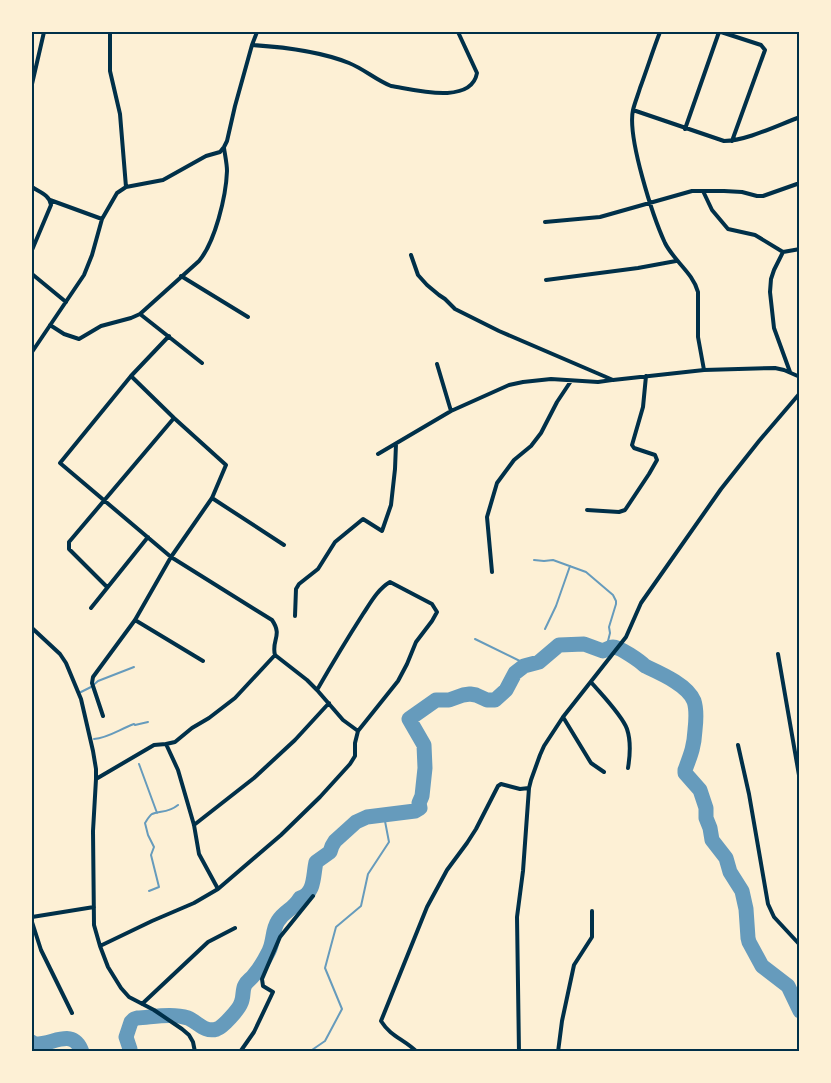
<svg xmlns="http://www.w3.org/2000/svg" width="831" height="1083" viewBox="0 0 831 1083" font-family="'Sofia Sans Condensed',sans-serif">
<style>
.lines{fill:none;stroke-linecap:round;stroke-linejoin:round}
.stream{stroke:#669bbc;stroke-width:2}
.river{stroke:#669bbc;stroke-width:15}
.minor{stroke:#003049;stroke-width:4}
.neatline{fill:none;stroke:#003049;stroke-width:2}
</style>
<rect width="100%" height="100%" fill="#fdf0d5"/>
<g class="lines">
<!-- stream -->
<path class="stream" d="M 534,560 L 544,561 L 553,560 L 586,572 L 613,595 L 616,601 L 616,604 L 609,627 L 610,633 L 607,645 L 608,648
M 545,629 L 556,606 L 570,566
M 475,639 L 528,665
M 81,692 L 91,687 L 98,681 L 134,667
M 94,739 C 108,738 120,729 134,724 L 135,725 L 148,722
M 139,764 L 157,813
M 149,891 L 159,887 L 151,855 L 154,847 L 148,835 L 145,823 C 147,820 149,816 152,814 C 160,810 167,814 178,805
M 309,1052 L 325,1041 L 342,1009 L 325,968 L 336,927 L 361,906 L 368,874 L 389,842 L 384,816"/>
<!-- river -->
<path class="river" d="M 32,1042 L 33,1044 C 52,1046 73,1026 82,1052
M 129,1052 L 130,1049 L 126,1037 L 131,1022 L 134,1019 L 137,1018 C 154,1017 172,1013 188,1018 C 198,1022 204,1033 217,1029 C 223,1027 239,1009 241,1003 C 244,997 242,990 245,985 C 247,981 251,979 254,975 C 260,968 265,959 269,951 C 274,941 272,930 278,921 C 285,910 293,910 300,898 C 315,894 313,875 316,862 L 330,852 L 332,846 L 335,841 L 356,822 L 367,817 L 415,811 L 420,808 L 419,803 L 422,796 L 425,768 L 424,745 L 409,719 L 436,700 L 449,700 L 463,695 L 470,694 L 476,695 L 487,700 L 495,700 L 506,690 L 515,673 L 524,666 L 539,662 L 559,645 L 584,644 L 603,651 C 606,650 609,647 613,647 C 620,647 640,661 645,666 C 660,673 688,685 694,701 C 697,710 696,721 695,730 C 694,747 691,754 685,770 L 685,773 L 700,790 L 706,808 L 706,818 L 710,828 L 712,840 L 726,858 L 730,872 L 742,891 L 746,909 L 748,938 L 749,942 L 762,966 L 788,986 L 800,1011"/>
<!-- minor -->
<path class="minor" d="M 110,32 L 110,71 L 120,114 L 126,187
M 660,32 C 653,50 647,69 640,88 C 638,95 635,102 633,110 C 627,137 653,217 665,243 C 674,261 693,273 698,292 L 698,337 L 704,370 L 775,368 L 784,370 L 800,377
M 721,32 L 761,45 L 765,50 L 732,141
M 252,45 C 284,47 319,51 349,63 C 364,69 376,80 391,86 C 412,89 471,106 477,73 L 458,32
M 32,84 L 44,32
M 633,110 L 724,141 C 746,141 778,125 800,117
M 685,129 L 719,32
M 32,187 C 39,192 50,195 51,205 L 32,250
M 703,191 L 712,210 L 728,229 L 755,235 L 783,252 L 774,270 L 771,279 L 770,292 L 774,328 L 790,372
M 50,200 L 102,219
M 545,222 L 600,217 L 692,191 L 724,191 L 742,192 L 757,196 L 763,196 L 797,184
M 783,252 L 800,249
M 411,255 L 418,275 L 427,285 L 439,295 L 445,299 L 455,309 L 499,331 L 613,380 L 704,370
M 32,274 L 66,302
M 181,276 L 248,317
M 546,280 L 638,268 L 676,261
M 140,314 L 202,363
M 50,325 L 64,334 L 79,339 L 101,326 L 131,318 L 140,314 L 199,261 C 215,242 226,197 227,171 C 227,164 225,155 224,148
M 169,336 L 131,376 L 60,463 L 171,557 L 272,620 C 283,636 271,640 275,655
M 32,352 L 84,275 L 92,255 L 102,219 L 117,193 L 126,187 L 163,180 L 206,156 L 220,152 L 224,147 L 227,141 L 235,106 L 252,45 L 257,32
M 437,364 L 451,411
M 378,454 L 451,411 L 509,385 L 523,382 L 551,379 L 598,382 L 612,380
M 212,498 L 284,545
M 587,510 L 619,512 L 625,510 L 649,474 L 657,460 L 655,455 L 634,448 L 632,445 L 643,407 L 646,376
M 492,572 L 487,517 L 497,483 L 514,460 L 531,446 L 541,433 L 557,402 L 571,381
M 107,587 L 69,549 L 69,542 L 174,418
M 91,608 L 148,537
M 295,616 L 296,589 L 299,584 L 318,569 L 335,542 L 363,519 L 382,531 L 391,505 L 395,469 L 396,444
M 135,620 L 203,661
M 32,628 L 60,654 L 66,663 L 81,699 L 93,751 L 96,769 L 96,779 L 93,831 L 94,925 L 100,946 L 108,967 L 121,988 L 129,997 L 154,1010 L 182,1029 L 189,1035 L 193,1042 L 195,1052
M 778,654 L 800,781
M 591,682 C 601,694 622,715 627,729 C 631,741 630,756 628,768
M 103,716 L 92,683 L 93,677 L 135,620 L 171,557 L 212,498 L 226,465 L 174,418 L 131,376
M 563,717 L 591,763 L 604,772
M 166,744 L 175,742 L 192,728 L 209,718 L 235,698 L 275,655 L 307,680 L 317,690 C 332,664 347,639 363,614 C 371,602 378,589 390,582 L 432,604 L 437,612 L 432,621 L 416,642 L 407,664 L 398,681 L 358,731 L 343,720 L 317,690
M 738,745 L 749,794 L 768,904 L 774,917 L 800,945
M 96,779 L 154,745 L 166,744 L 178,770 L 194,825 L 199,854 L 218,889 L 194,903 L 152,921 L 100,946
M 194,825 L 254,778 L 295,740 L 329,703
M 218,889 L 281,835 L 320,797 L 350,764 L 355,756 L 355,743 L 358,731
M 32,917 L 94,907
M 32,922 L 41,950 L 72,1013
M 142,1004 L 208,942 L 235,928
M 240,1052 L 254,1032 L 273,992 L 263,986 L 262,979 L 280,937 L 313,896
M 417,1052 C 404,1039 391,1037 381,1021 L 427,907 L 447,870 L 467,843 L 476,829 L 498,786 L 501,784 L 520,789 L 529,788 L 531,780 L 540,755 L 544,746 L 563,717 L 626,637 L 641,603 L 721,489 L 759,441 L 800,393
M 519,1052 L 517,917 L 523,871 L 529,788
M 558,1052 L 562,1021 L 574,965 L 592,937 L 592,911"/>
</g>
<!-- border -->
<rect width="831" height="1083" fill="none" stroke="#fdf0d5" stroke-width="66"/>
<rect x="33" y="33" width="765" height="1017" class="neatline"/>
</svg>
